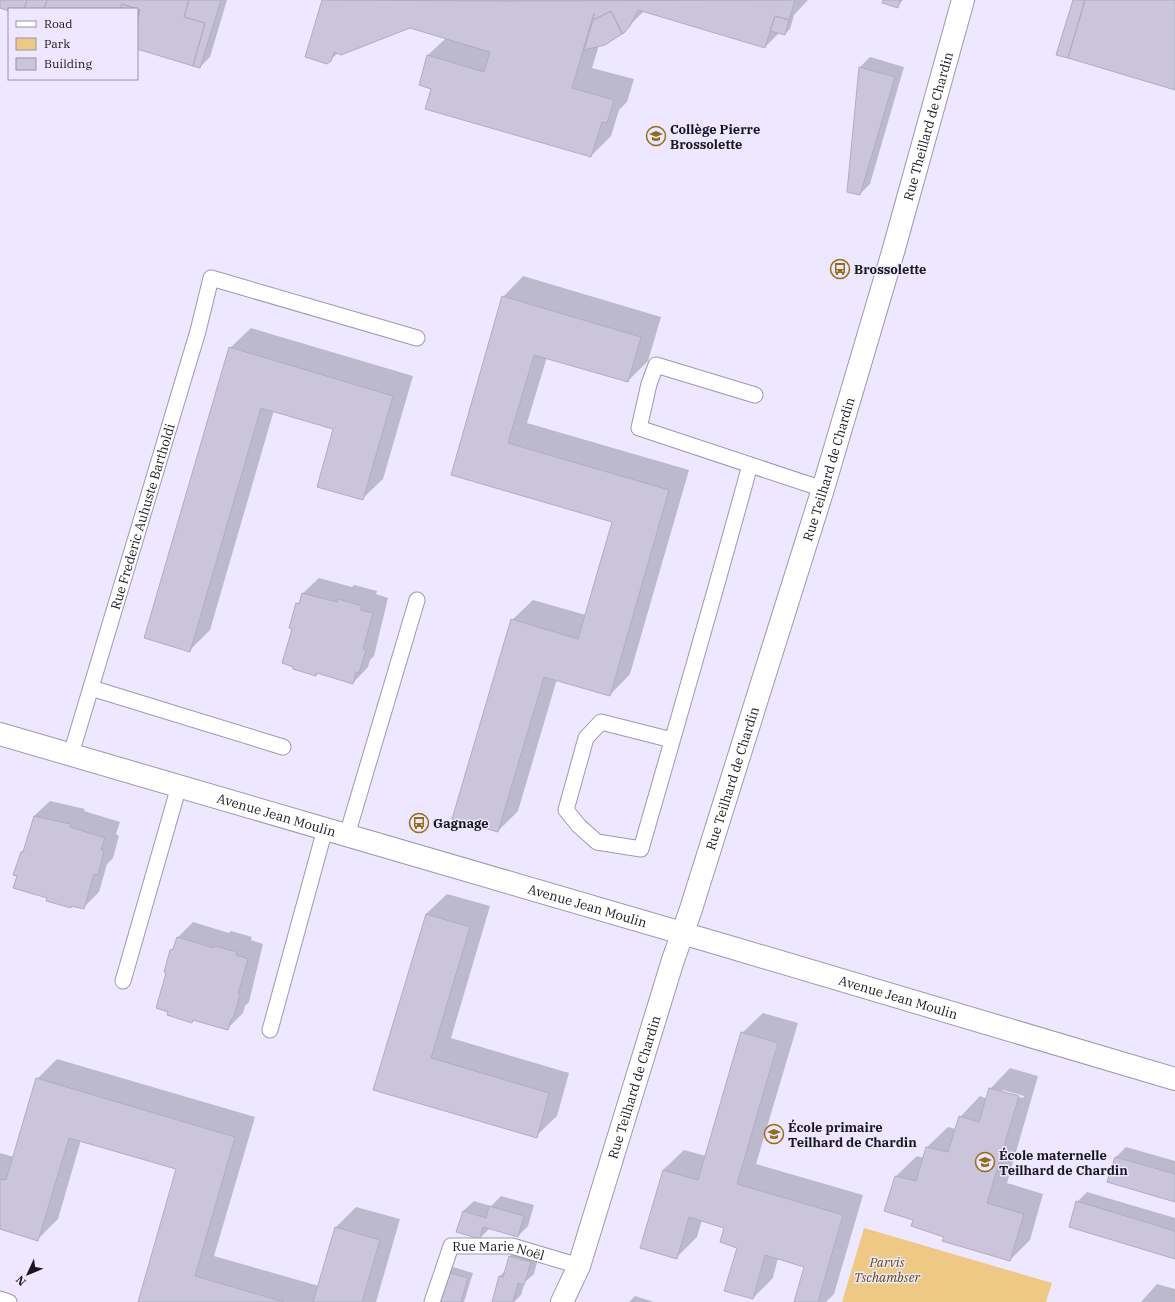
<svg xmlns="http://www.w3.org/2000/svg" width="1175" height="1302" viewBox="0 0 1175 1302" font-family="'IBM Plex Serif',serif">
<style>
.green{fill:#edc985}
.shadow{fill:#0003;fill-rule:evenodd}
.building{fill:#cac5db;stroke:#b1acc2}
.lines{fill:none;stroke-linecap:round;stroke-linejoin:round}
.service-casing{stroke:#9d99ae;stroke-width:17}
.minor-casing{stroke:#9d99ae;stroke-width:24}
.tertiary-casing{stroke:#9d99ae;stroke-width:24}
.service{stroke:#fff;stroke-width:15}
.minor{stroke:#fff;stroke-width:22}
.tertiary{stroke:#fff;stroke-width:22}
.labels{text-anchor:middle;stroke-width:3;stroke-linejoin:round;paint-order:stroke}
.street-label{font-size:13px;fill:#19171f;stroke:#ede8ff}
.poi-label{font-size:13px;font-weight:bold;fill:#19171f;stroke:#ede8ff;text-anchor:start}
.park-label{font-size:13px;font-style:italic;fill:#664900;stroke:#ede8ff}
</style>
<rect width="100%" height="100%" fill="#ede8ff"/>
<!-- green -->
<path class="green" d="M 864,1228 L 1052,1283 L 1046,1302 L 842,1302 Z"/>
<!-- shadow -->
<path class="shadow" d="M 0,0 L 227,0 L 210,57 L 200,67 L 137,48 L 137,9 L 9,10 L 0,7 Z
M 323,0 L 808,0 L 794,15 L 790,29 L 785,34 L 780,32 L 765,47 L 644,11 L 622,33 L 599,45 L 592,68 L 634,79 L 627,102 L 619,110 L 611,136 L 591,156 L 432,88 L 428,55 L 446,38 L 410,27 L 338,53 L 330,60 L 307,56 Z
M 884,0 L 903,0 L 898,6 Z
M 870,57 L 904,67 L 870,184 L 860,194 L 848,191 L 860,67 Z
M 523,276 L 661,317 L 648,361 L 628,381 L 547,357 L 527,423 L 689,470 L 630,674 L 610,695 L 557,679 L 518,811 L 498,831 L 512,620 L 533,600 L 586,615 L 614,521 L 453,474 L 503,297 Z
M 251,328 L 413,376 L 383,479 L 362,499 L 335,428 L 274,410 L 210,630 L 190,650 L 230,348 Z
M 319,578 L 352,587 L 354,585 L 377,591 L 376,594 L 388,598 L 374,656 L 370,660 L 368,667 L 353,683 L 319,672 L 316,675 L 293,629 L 297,604 L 301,600 L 303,593 Z
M 50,801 L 85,809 L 84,811 L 120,822 L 116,834 L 119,836 L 113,858 L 107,864 L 99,892 L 83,908 L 72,905 L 70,907 L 49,898 L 18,875 L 21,852 L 25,849 L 34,816 Z
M 447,894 L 490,906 L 451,1038 L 569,1073 L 557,1116 L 536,1136 L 374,1090 L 426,914 Z
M 193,922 L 229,933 L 231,931 L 252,937 L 251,940 L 263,944 L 249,1002 L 245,1006 L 243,1013 L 227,1029 L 194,1020 L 192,1022 L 167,973 L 171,951 L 175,946 L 177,938 Z
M 763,1013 L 798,1023 L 756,1164 L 863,1195 L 834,1294 L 826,1302 L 795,1302 L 805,1266 L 778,1258 L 773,1278 L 753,1298 L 738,1247 L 725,1227 L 702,1220 L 697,1237 L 677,1257 L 663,1170 L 684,1150 L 706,1156 L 742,1033 Z
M 57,1059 L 255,1117 L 214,1256 L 319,1286 L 336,1227 L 356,1207 L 400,1219 L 376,1302 L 139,1302 L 178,1168 L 81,1140 L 58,1219 L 38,1239 L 0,1228 L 0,1153 L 14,1157 L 37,1079 Z
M 1010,1068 L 1038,1076 L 1007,1183 L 1043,1194 L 1030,1240 L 1010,1260 L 945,1236 L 914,1219 L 886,1210 L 896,1176 L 917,1156 L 924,1158 L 927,1147 L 948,1127 L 956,1129 L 960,1117 L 980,1096 L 987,1099 L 990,1089 ZM 1002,1090 L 1024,1096 L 1023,1098 L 1002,1092 Z
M 1126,1147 L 1175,1161 L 1175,1201 L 1109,1181 L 1116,1157 Z
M 1087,1192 L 1175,1218 L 1175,1258 L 1077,1202 Z
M 501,1196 L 534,1205 L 528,1226 L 518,1236 L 490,1228 L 480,1238 L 463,1211 L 474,1201 L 491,1206 Z
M 520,1246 L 540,1251 L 534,1274 L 525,1282 L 521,1295 L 514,1302 L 497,1302 L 500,1276 L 506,1270 L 510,1256 Z
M 453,1267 L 473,1273 L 464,1302 L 440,1302 L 448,1272 Z
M 1157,1284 L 1175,1289 L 1175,1302 L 1141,1302 Z
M 635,1296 L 654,1302 L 629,1302 Z"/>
<!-- building -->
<path class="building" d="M 0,0 L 27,0 L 24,9 L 9,9 L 9,11 L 0,8 Z
M 27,0 L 47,0 L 44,9 L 24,9 Z
M 47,0 L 189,0 L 184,17 L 205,23 L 193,66 L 137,49 L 137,21 L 140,10 L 122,4 L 120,9 L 44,9 Z
M 189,0 L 221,0 L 200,68 L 193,66 L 205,23 L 184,17 Z
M 322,0 L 506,1 L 795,0 L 789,20 L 775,16 L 765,48 L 638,10 L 630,26 L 623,34 L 611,11 L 593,20 L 594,13 L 572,88 L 614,100 L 607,123 L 602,122 L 591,157 L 425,109 L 431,89 L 419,85 L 427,55 L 484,72 L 490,52 L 410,28 L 341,55 L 334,52 L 331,61 L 327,64 L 305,57 Z
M 883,0 L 900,0 L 898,8 L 882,3 Z
M 1073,0 L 1085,0 L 1068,58 L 1056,55 Z
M 1085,0 L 1175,0 L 1175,90 L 1068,58 Z
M 122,4 L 140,10 L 137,21 L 137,9 L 120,9 Z
M 611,11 L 622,34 L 605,45 L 584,50 L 593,20 Z
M 775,16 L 789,20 L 785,35 L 770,31 Z
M 859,67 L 895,77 L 860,195 L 847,192 Z
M 502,296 L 641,337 L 628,382 L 534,355 L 508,443 L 669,490 L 610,696 L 544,677 L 498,832 L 452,819 L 511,619 L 578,639 L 612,522 L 451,475 Z
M 229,347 L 393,396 L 363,500 L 317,487 L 333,429 L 261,408 L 190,652 L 144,638 Z
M 302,593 L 337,602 L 338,599 L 362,606 L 361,610 L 373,613 L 363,649 L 366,650 L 359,673 L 356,672 L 353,684 L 317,673 L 316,676 L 293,669 L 293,667 L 282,663 L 292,629 L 289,628 L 296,603 L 299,604 Z
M 34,816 L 70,824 L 70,827 L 105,838 L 101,850 L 104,851 L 98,875 L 94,874 L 84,909 L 71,906 L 71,908 L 46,901 L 47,898 L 13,888 L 17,876 L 13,875 L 21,852 L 23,852 Z
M 426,914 L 470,927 L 431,1058 L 549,1093 L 537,1138 L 373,1090 Z
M 177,937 L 214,948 L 215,946 L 237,952 L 236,955 L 248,959 L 238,994 L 240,995 L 233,1019 L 231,1019 L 228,1030 L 196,1021 L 193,1020 L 192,1023 L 167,1015 L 168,1012 L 156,1008 L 166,973 L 164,972 L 170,950 L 173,949 Z
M 741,1032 L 778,1043 L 737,1184 L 843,1215 L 818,1302 L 794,1302 L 804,1267 L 765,1255 L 753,1299 L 724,1291 L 737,1248 L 720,1242 L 724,1228 L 689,1217 L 677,1259 L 640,1248 L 663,1170 L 698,1180 Z
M 36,1078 L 235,1137 L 195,1276 L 284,1302 L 138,1302 L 176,1169 L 69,1138 L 38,1241 L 0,1229 L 0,1179 L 6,1180 Z
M 989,1088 L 1019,1096 L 987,1203 L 1024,1214 L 1010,1261 L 942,1241 L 944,1237 L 911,1226 L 913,1220 L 884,1211 L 895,1176 L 916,1181 L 926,1147 L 948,1152 L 959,1116 L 979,1122 Z
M 1115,1157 L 1175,1174 L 1175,1202 L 1107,1182 Z
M 1076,1201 L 1175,1231 L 1175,1259 L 1069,1227 Z
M 489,1206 L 524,1216 L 518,1237 L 483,1227 L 480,1239 L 456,1232 L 463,1211 L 486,1218 Z
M 335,1227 L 380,1240 L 362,1302 L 313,1302 Z
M 509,1256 L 531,1262 L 524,1285 L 518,1283 L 513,1302 L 492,1302 L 499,1276 L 503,1277 Z
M 447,1272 L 468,1278 L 461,1302 L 439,1302 Z"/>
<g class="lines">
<!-- service casing -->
<g class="service-casing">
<g id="service">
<path d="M 755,395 L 656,365 L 649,384 L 639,428 L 823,489"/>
<path d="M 91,688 L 283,747"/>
<path d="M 672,740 L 601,722 L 586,738 L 566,810 L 579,826 L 597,842 L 641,849 C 678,721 715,593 750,465"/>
<path id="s1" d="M 71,754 L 198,331 L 211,278 L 417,338"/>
<path d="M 347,835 L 417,600"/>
<path d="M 123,981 L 179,786"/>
<path d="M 270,1030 L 325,829"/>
<path d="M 0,1299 L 9,1302"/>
<path id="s2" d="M 432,1302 L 451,1246 L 512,1246 L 579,1266"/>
</g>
</g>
<!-- minor casing -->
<g class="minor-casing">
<g id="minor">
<path id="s3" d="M 562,1302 L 579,1266 L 673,960 L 691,909 L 823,489 L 893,252 L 963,0"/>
</g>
</g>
<!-- tertiary casing -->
<g class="tertiary-casing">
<g id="tertiary">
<path id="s4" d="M 0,734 L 723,945 L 1175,1079"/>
</g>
</g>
<!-- service -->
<use href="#service" class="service"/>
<!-- minor -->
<use href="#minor" class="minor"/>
<!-- tertiary -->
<use href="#tertiary" class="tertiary"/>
</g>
<!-- icons -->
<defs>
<g id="school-ring" transform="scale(1)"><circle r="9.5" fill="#ede8ff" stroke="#946d16" stroke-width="1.5"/><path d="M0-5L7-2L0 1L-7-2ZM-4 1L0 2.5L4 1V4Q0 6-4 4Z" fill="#946d16"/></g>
<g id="bus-ring" transform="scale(1)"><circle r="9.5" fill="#ede8ff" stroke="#946d16" stroke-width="1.5"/><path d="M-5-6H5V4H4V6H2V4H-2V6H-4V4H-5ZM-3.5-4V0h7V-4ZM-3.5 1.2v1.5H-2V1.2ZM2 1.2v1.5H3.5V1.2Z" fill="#946d16"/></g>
</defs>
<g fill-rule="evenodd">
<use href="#school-ring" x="656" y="136"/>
<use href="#bus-ring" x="840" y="269"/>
<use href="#bus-ring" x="419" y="823"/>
<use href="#school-ring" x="774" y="1134"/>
<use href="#school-ring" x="985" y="1162"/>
</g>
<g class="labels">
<!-- street labels -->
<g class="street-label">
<text dy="5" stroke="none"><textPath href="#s3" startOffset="1232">Rue Theillard de Chardin</textPath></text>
<text dy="5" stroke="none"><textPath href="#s3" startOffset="875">Rue Teilhard de Chardin</textPath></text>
<text dy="5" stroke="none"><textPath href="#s1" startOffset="248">Rue Frederic Auhuste Bartholdi</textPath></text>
<text dy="5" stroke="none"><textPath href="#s3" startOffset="551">Rue Teilhard de Chardin</textPath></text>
<text dy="5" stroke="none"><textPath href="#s4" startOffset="288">Avenue Jean Moulin</textPath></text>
<text dy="5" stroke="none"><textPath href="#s4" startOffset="612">Avenue Jean Moulin</textPath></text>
<text dy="5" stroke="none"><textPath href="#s4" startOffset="936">Avenue Jean Moulin</textPath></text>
<text dy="5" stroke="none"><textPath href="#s3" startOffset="227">Rue Teilhard de Chardin</textPath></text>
<text dy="5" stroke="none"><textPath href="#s2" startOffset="107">Rue Marie Noël</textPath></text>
</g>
<!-- poi labels -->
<g class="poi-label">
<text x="670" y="134">Collège Pierre<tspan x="670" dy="15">Brossolette</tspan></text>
<text x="854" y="274">Brossolette</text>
<text x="433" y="828">Gagnage</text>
<text x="788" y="1132">École primaire<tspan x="788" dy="15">Teilhard de Chardin</tspan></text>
<text x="999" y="1160">École maternelle<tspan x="999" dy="15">Teilhard de Chardin</tspan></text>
</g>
<!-- park labels -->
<g class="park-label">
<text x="887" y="1267">Parvis<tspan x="887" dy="15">Tschambser</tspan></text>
</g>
</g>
<!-- legend -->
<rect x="8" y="8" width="130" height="72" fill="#ede8ff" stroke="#9894a5"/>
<rect x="16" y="21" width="20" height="6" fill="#ffffff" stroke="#9894a5"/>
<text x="44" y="28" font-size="12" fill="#19171f">Road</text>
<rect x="16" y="38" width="20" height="12" fill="#edc985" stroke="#9894a5"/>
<text x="44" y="48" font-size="12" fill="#19171f">Park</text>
<rect x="16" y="58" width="20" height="12" fill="#cac5db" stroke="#9894a5"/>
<text x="44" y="68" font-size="12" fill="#19171f">Building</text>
<!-- north arrow -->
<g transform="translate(28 1274) rotate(226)" stroke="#ede8ff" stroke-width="3" paint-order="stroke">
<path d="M0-3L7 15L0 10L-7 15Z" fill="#19171f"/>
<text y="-6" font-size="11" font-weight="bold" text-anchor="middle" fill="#19171f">N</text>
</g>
</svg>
